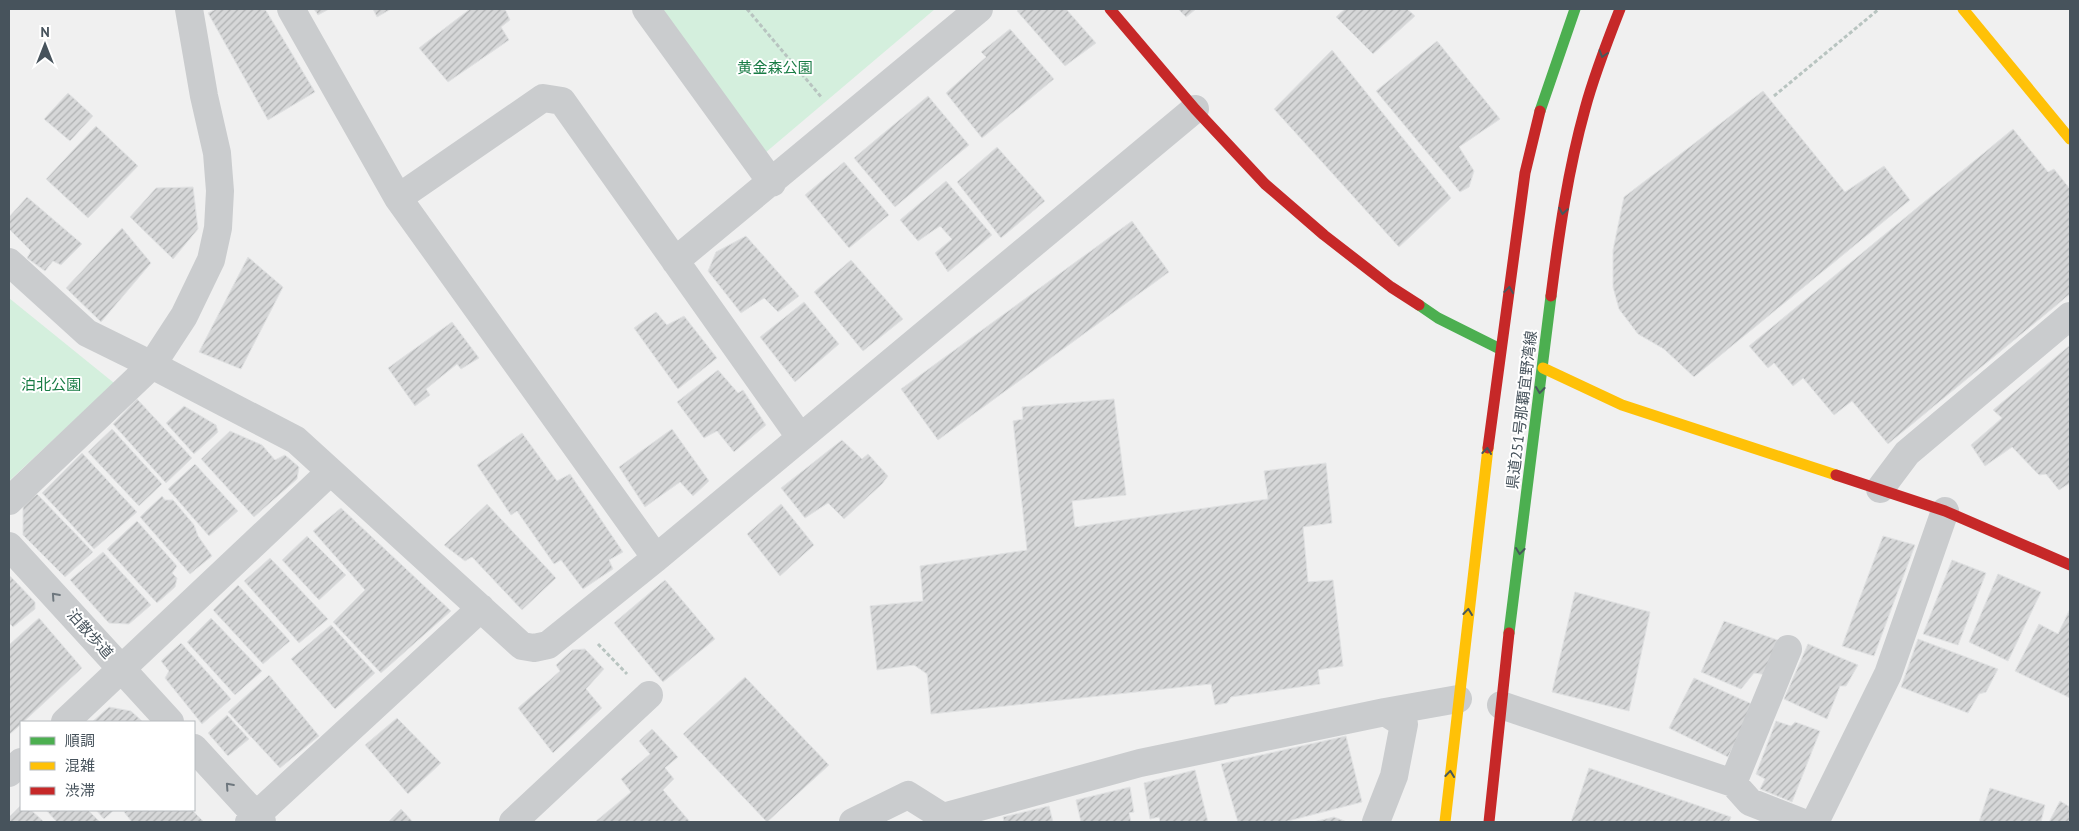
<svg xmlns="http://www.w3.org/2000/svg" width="2079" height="831" viewBox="0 0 2079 831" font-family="'PT Sans','Noto Sans JP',sans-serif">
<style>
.park{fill:#d4efdd}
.building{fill:url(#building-hatch);stroke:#e1e2e3}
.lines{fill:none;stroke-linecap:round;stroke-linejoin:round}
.path{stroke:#b8c4c0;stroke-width:3;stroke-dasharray:4 2.5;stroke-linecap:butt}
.street{stroke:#caccce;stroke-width:28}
.fast{stroke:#4caf50;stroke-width:11}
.slow{stroke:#ffc107;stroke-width:11}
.jam{stroke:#c62828;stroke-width:11}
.oneway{stroke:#47585b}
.oneway2{stroke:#6e777e}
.labels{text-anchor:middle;stroke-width:4;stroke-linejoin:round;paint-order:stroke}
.park-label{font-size:15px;fill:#197c45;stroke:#fff}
.street-label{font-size:15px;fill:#47535c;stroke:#fff}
</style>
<defs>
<pattern id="building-hatch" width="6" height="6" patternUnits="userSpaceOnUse" patternTransform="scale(1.25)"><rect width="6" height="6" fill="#d6d7d8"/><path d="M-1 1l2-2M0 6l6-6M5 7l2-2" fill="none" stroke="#afb1b2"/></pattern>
</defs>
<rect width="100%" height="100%" fill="#f0f0f0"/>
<!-- park -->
<path class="park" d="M 659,9 L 935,9 L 765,153 Z
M 9,298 L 114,383 L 9,481 Z"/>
<!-- building -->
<path class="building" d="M 216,9 L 265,9 L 315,92 L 268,120 L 208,13 Z
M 314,9 L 329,9 L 318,15 Z
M 373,9 L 391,9 L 377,17 Z
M 470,9 L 505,9 L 510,20 L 501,27 L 509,40 L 448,82 L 419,48 Z
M 1020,9 L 1066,9 L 1096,43 L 1065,66 L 1017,11 Z
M 1178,9 L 1196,9 L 1186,17 Z
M 1345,9 L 1407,9 L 1415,16 L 1373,54 L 1336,17 Z
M 1010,29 L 1054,79 L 982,138 L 946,93 L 986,57 L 981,52 Z
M 1437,41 L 1500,119 L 1459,147 L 1474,171 L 1469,187 L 1460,192 L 1376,91 Z
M 1332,50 L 1451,198 L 1399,247 L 1274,109 Z
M 1763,91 L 1845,192 L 1884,166 L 1910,200 L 1694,377 L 1664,349 L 1638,334 L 1619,309 L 1613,287 L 1613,250 L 1624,197 Z
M 68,93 L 93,116 L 70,141 L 44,119 Z
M 928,96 L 969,145 L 895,207 L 854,158 Z
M 96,126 L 138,166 L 88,218 L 46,179 Z
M 2013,129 L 2048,172 L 2054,169 L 2070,189 L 2070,294 L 1888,444 L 1852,401 L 1834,415 L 1803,378 L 1793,386 L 1774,363 L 1768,368 L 1749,346 Z
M 997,147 L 1045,201 L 1001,238 L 957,182 Z
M 844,162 L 889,215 L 849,248 L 805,195 Z
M 946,181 L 992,235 L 948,272 L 935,253 L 952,239 L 940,226 L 918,241 L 900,220 Z
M 193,187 L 198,229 L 173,259 L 130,217 L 156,188 Z
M 27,197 L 82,244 L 61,265 L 53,261 L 45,271 L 27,258 L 31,251 L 9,229 L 9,217 Z
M 1132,221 L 1169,272 L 938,440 L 901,389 Z
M 122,228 L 151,263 L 101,322 L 66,288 Z
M 746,236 L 799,296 L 778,312 L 764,298 L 741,313 L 708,271 L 716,252 Z
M 248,257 L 283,287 L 241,369 L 199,352 Z
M 851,260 L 903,319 L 863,351 L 814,292 Z
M 804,302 L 839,344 L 795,382 L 760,337 Z
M 656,312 L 667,325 L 684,316 L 717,358 L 678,389 L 634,328 Z
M 452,322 L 479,358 L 461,369 L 457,364 L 426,389 L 430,395 L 415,406 L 388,368 Z
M 2070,345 L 2070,483 L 2059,490 L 2046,474 L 2039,475 L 2012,447 L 1985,466 L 1971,445 L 2002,418 L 1993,410 Z
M 718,370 L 738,393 L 743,390 L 766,425 L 734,452 L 717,431 L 704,438 L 677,402 Z
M 137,399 L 192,458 L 166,483 L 113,424 Z
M 1114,399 L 1126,495 L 1072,501 L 1075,527 L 1268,499 L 1264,471 L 1326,463 L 1332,523 L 1303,527 L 1308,582 L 1333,580 L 1343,666 L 1318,670 L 1320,684 L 1231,697 L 1227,703 L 1215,705 L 1211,684 L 931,714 L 927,674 L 914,665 L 877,670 L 870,606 L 923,601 L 920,566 L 1027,550 L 1013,421 L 1023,419 L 1022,407 Z
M 184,406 L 216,425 L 218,432 L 194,454 L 166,423 Z
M 112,429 L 162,484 L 139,506 L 88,452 Z
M 672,429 L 709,481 L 693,496 L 680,482 L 645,507 L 619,467 Z
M 230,431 L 262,445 L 275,460 L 285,455 L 299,467 L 297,479 L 254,517 L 201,459 Z
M 522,433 L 557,481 L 570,474 L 623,552 L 609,560 L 613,569 L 583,589 L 561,560 L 554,564 L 517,511 L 511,515 L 477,465 Z
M 842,440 L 862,459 L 868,454 L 888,476 L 882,484 L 844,519 L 828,503 L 805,518 L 781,488 Z
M 82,453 L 137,512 L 94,549 L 42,493 Z
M 195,464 L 238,511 L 209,536 L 168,489 Z
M 37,494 L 93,552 L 65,577 L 23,535 L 23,504 Z
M 162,496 L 165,500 L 173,500 L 194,525 L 198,536 L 212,556 L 190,574 L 140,517 Z
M 487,504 L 556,578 L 522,610 L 472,557 L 465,561 L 444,545 Z
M 781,504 L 814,545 L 780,576 L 747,534 Z
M 341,508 L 451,611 L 381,673 L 333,622 L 365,590 L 313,531 Z
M 137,521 L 177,566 L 172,573 L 177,578 L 175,587 L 157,603 L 107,549 Z
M 307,536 L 346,575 L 319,600 L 282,560 Z
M 1883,536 L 1915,545 L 1874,656 L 1842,646 Z
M 103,552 L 151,605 L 129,624 L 109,623 L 70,580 Z
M 270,558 L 328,619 L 299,643 L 244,581 Z
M 1952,560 L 1986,573 L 1958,645 L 1923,634 Z
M 1998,574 L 2041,592 L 2008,661 L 1969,642 Z
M 9,575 L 35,602 L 35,609 L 13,627 L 9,623 Z
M 665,580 L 715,639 L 663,682 L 614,623 Z
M 238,585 L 290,641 L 263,664 L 213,610 Z
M 1575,592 L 1650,612 L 1629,711 L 1552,692 Z
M 2070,609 L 2070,698 L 2015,671 L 2039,624 L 2058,634 Z
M 39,618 L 82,668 L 9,735 L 9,645 Z
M 211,618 L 262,671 L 235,695 L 187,642 Z
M 1724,621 L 1783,642 L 1768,675 L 1754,673 L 1741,689 L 1701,672 Z
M 331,625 L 375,673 L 335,709 L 291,659 Z
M 1918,639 L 1998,669 L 1986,692 L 1979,694 L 1968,713 L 1901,687 Z
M 181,643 L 231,699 L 202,724 L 165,678 L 169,671 L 161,661 Z
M 1808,644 L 1858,665 L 1846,686 L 1840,686 L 1827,719 L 1784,699 Z
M 585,649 L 604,669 L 586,689 L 602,708 L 553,753 L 518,708 L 560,671 L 556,665 L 572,650 Z
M 269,675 L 319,736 L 280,768 L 228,712 Z
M 745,677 L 829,765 L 767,822 L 683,734 Z
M 1694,678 L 1754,705 L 1728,757 L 1669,728 Z
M 109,707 L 131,711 L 143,722 L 92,722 Z
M 227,715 L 249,739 L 228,756 L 208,733 Z
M 397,718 L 441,763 L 408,794 L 365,745 Z
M 1776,721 L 1791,726 L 1795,722 L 1820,731 L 1792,802 L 1760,789 L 1765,779 L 1756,774 Z
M 652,729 L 678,757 L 665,768 L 674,779 L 663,790 L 690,822 L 595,822 L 631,792 L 621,779 L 650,754 L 639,741 Z
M 1346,736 L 1362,802 L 1284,822 L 1238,822 L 1221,764 Z
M 1589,768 L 1731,817 L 1729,822 L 1571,822 Z
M 1195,770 L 1208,822 L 1160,822 L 1159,817 L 1150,819 L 1144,783 Z
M 1130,787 L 1134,812 L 1129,813 L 1131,822 L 1081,822 L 1076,800 Z
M 1990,788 L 2045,805 L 2041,822 L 1979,822 Z
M 2060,801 L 2070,807 L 2070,822 L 2049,822 Z
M 21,805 L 21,810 L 31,810 L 44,822 L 9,822 L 9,817 Z
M 1049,806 L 1053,822 L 1004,822 L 1003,817 Z
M 401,809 L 413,822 L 388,822 Z
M 46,810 L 88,810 L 100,822 L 57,822 Z
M 96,810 L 114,810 L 104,819 Z
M 127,810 L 192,810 L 204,822 L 132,822 L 124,812 Z
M 1334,817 L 1347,822 L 1313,822 Z"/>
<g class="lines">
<!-- path -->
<path class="path" d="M 747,9 L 822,98
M 1774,96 L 1879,9
M 598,644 L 627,674"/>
<!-- street -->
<path class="street" d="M 291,9 L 398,198 L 656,558
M 646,9 L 772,183
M 398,198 L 543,98 L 562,101 L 800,437
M 675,261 L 979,9
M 9,262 L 87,333 L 152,365 L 296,440 L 522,646 L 534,648 L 548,645 L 656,558 L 1195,109
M 1880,489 L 1907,453 L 2070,316
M 9,501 L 152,365 L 184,316 L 211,260 L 218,228 L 220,191 L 217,153 L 204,96 L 189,9
M 9,546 L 170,722
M 1501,705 L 1733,783 L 1750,802 L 1801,822
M 65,722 L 330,472
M 194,748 L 262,822
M 9,773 L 21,762
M 1733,783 L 1788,649
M 249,822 L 481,608
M 513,822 L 649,695
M 853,822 L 908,795 L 943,817 L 1140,763 L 1385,712 L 1458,699
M 1376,822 L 1394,776 L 1404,724 L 1385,712
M 1815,822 L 1888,674 L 1945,511"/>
<!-- fast -->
<path class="fast" d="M 1540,111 L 1575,9
M 1419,305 L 1438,318 L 1500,349
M 1509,633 L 1551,296"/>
<!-- slow -->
<path class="slow" d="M 1963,9 L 2070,139
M 1543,368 L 1622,405 L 1836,475
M 1445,822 L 1488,448"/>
<!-- jam -->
<path class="jam" d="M 1110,9 L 1195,109 L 1265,184 L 1324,235 L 1391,287 L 1419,305
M 1551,296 C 1559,233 1568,170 1585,109 C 1594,75 1607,42 1620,9
M 1488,448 L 1525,173 L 1540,111
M 1836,475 L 1945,511 L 2070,565
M 1489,822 L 1509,633"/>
</g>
<!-- one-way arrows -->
<defs><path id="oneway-chevron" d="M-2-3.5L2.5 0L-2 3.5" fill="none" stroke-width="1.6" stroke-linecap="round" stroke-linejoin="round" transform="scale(1.25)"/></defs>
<g class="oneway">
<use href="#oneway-chevron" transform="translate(1603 54) rotate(108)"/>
<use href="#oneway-chevron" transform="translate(1563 211) rotate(99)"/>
<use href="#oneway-chevron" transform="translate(1509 290) rotate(-82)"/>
<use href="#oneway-chevron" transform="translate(1540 390) rotate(97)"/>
<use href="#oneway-chevron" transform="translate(1487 451) rotate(-83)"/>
<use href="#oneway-chevron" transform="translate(1520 551) rotate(97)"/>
<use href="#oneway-chevron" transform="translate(1468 612) rotate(-83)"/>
<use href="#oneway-chevron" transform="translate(1450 774) rotate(-84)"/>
</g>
<g class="oneway2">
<use href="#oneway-chevron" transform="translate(55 596) rotate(-132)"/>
<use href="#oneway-chevron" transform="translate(229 786) rotate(-132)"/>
</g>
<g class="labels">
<!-- park labels -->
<g class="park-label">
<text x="775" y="73">黄金森公園</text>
<text x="51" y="390">泊北公園</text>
</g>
<!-- street labels -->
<g class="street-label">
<text transform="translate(1522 410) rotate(-83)" y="5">県道251号那覇宜野湾線</text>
<text transform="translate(90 634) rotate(48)" y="5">泊散歩道</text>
</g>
</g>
<!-- border -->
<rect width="2079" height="831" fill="none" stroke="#47535c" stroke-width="20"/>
<!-- legend -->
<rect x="20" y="721" width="175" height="90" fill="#ffffff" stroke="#b5babe"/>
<rect x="30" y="737" width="25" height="8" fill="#4caf50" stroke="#b5babe"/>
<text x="65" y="746" font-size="15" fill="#47535c">順調</text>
<rect x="30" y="762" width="25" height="8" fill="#ffc107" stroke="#b5babe"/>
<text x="65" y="771" font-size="15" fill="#47535c">混雑</text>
<rect x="30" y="787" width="25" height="8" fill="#c62828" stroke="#b5babe"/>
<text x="65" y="796" font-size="15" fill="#47535c">渋滞</text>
<!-- north arrow -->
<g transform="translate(45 45)" stroke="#ffffff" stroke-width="4" paint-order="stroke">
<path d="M0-4L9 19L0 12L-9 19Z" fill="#47535c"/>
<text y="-8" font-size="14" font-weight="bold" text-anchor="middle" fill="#47535c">N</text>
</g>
</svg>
